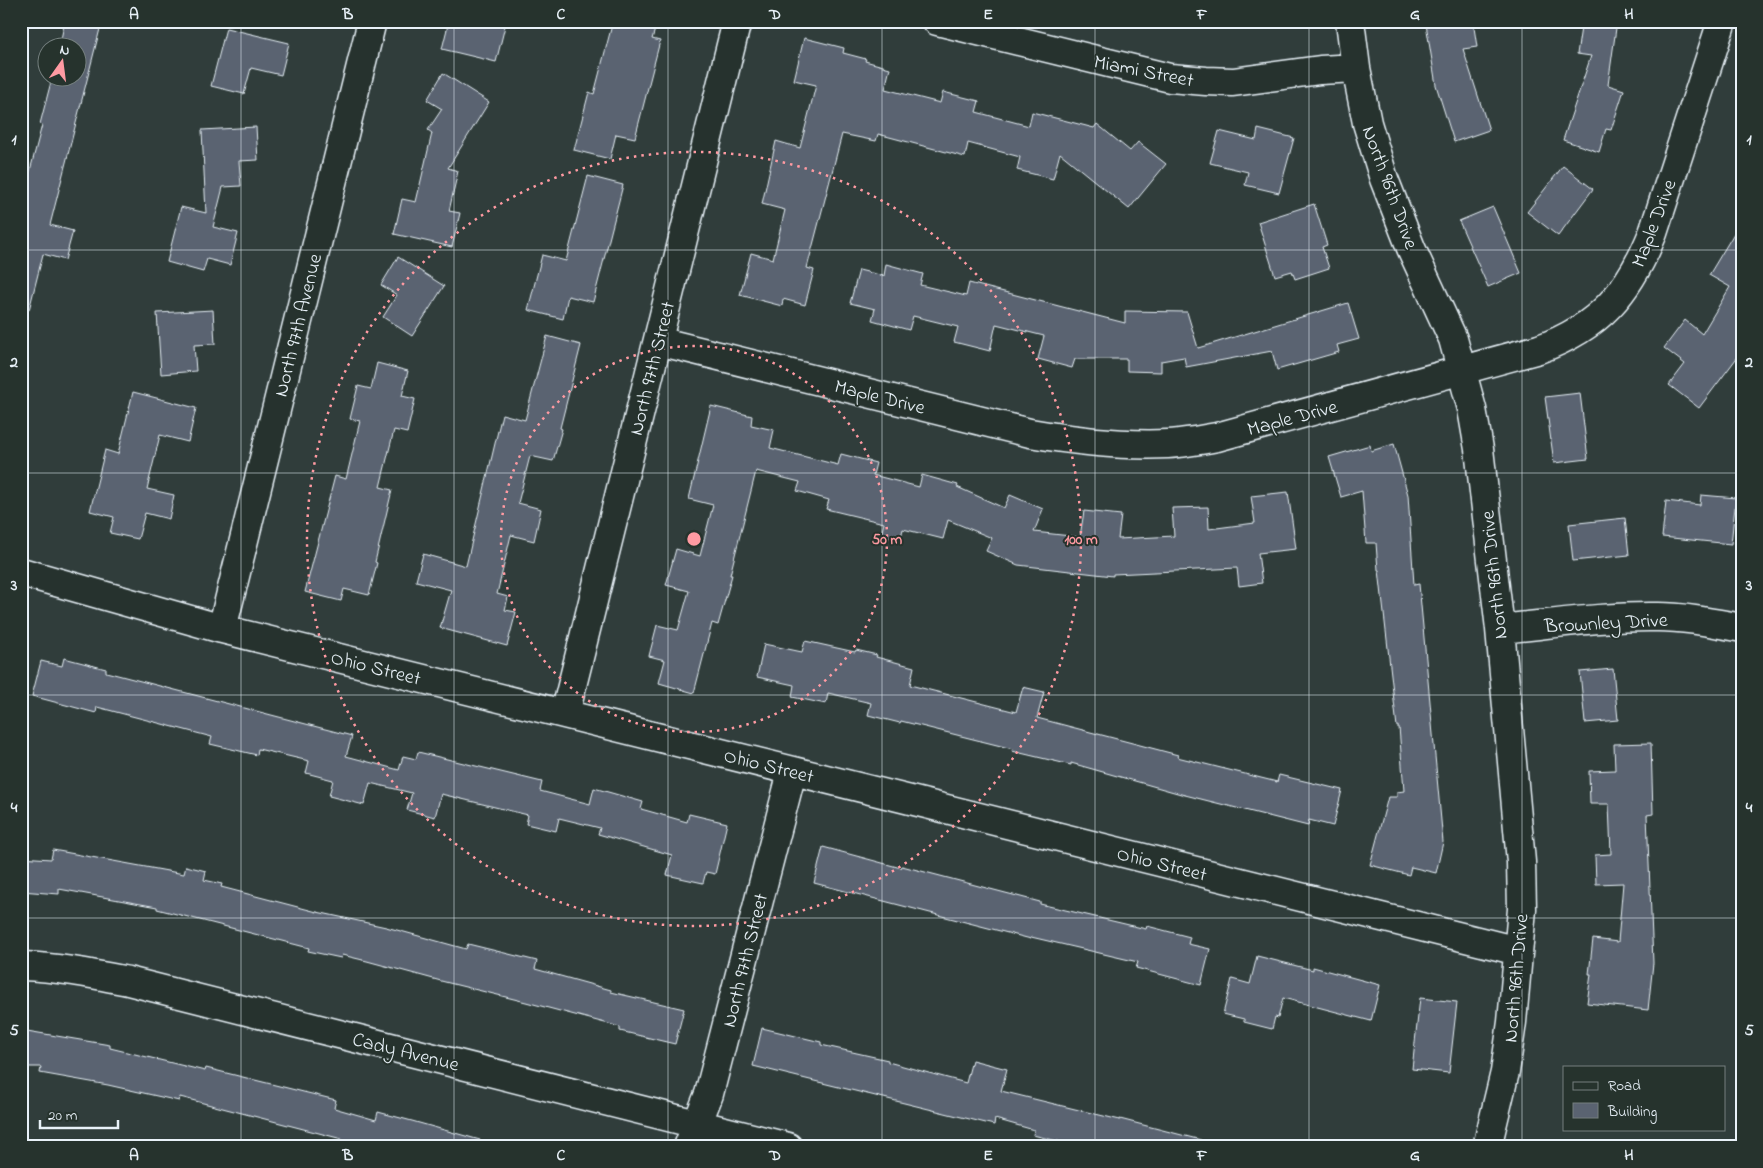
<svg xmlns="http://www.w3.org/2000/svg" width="1763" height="1168" viewBox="0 0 1763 1168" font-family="'Indie Flower',sans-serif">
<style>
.building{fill:#5a6371;stroke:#e8f1f8}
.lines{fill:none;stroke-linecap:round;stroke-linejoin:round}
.minor-casing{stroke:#e8f1f8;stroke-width:31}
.minor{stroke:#26332d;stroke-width:28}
.grid{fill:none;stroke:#e8f1f8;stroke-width:1;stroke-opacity:0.55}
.ring{fill:none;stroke:#ff9aa2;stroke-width:2.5;stroke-dasharray:2.5 5}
.labels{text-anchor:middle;stroke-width:4;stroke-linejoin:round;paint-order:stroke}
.street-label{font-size:20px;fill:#e8f1f8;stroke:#26332d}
.centre{fill:#ff9aa2;stroke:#26332d;stroke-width:2.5}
.ring-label{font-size:15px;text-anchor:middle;font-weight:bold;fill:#ff9aa2;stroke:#26332d;stroke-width:4;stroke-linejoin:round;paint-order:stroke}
.neatline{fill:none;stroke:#e8f1f8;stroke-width:2}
.grid-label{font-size:16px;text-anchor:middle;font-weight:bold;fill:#e8f1f8}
</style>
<rect width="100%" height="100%" fill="#303d3b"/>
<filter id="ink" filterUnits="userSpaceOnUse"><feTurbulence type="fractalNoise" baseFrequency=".02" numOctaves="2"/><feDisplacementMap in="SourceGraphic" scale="10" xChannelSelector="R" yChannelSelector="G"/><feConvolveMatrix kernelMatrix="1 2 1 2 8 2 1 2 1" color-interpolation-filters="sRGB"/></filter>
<g filter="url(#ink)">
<!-- building -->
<path class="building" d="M 65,21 L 102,21 L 50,225 L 73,231 L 65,260 L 43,254 L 29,310 L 21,309 L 21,205 L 42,125 L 40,124 L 52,78 L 78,78 L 78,48 L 59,48 Z
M 449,21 L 487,21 L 505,26 L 496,62 L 442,49 Z
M 613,21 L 638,21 L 656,26 L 652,39 L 660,41 L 635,138 L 616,134 L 610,159 L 574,150 L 589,92 L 594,94 Z
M 1441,21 L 1473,21 L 1477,47 L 1463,49 L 1489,130 L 1454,142 L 1436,85 L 1426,24 Z
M 1582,21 L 1617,21 L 1608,85 L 1624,90 L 1611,130 L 1606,129 L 1599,152 L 1563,140 L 1591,56 L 1577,54 Z
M 226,28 L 289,43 L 281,75 L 251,68 L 244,94 L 211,86 Z
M 804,38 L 844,48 L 843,53 L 866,59 L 865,61 L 890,68 L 885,89 L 940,103 L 943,92 L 979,101 L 976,112 L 1029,126 L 1032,112 L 1094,128 L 1097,124 L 1130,151 L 1138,142 L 1166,164 L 1129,209 L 1060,153 L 1053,179 L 1017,170 L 1020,157 L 968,143 L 965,157 L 878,134 L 876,141 L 842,134 L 807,268 L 814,270 L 805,305 L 783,299 L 782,306 L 740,295 L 751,253 L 773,259 L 785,210 L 762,204 L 776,141 L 800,148 L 816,85 L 794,80 Z
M 443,73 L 489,102 L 448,168 L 458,171 L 449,211 L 460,213 L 452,247 L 394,234 L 402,199 L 416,202 L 432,133 L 428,130 L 442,109 L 427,100 Z
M 256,127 L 258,160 L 239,161 L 241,186 L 223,187 L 213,227 L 238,233 L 230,265 L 207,259 L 203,272 L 167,262 L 181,207 L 206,213 L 202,130 Z
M 1258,129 L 1294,138 L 1279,193 L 1245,185 L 1248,172 L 1210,163 L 1219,131 L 1256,140 Z
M 1563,166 L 1593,189 L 1558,236 L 1527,212 Z
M 588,176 L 623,185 L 593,302 L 568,296 L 563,319 L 528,310 L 542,255 L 566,261 Z
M 1314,204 L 1327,245 L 1322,247 L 1329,268 L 1295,279 L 1292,271 L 1275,276 L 1258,222 Z
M 1493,207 L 1521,273 L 1488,287 L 1459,221 Z
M 1742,220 L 1742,351 L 1699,408 L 1669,385 L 1685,364 L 1664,348 L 1685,320 L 1702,334 L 1730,287 L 1709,275 Z
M 398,257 L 444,286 L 412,336 L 383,317 L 397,295 L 381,285 Z
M 886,264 L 923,274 L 920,285 L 966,296 L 969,283 L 1125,323 L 1125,311 L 1187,312 L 1198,348 L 1348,303 L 1359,339 L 1337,345 L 1339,352 L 1277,370 L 1272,351 L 1186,367 L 1184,357 L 1161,361 L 1161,372 L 1127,371 L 1127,359 L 1075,359 L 1072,368 L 1038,359 L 1044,336 L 996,324 L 990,351 L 954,342 L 958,327 L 913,316 L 909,330 L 872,320 L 875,309 L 850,303 L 859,270 L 884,276 Z
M 213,310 L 215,344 L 194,345 L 196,371 L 161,374 L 157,313 Z
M 547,336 L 581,345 L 560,428 L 562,429 L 553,461 L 530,456 L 518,503 L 541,509 L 534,541 L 511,535 L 497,594 L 508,597 L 505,610 L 516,612 L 507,646 L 440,628 L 451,590 L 416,581 L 423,554 L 466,566 L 502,414 L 525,420 Z
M 377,363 L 408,371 L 402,396 L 415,399 L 407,433 L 394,430 L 380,487 L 392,490 L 375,562 L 377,563 L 369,595 L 344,589 L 341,601 L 305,592 L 335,476 L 346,479 L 360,421 L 350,419 L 358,386 L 371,389 Z
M 133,392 L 196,408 L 188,442 L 160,435 L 147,489 L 174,495 L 169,519 L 145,513 L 138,539 L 110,533 L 114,517 L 90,511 L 105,450 L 118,454 Z
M 1580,393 L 1588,459 L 1554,463 L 1545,397 Z
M 711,406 L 752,416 L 751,425 L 774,430 L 770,448 L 838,465 L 841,454 L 876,463 L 873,475 L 919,487 L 922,475 L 958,485 L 957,487 L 1004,508 L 1010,495 L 1043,509 L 1034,532 L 1080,537 L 1084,511 L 1121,515 L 1118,539 L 1174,536 L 1172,508 L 1208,507 L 1209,529 L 1255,523 L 1251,496 L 1288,492 L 1296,549 L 1258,553 L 1262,583 L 1239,586 L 1237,568 L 1113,574 L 1113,576 L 1018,565 L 986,551 L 992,538 L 948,520 L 943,539 L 903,529 L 900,541 L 881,535 L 884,523 L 826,509 L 829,500 L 797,491 L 800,482 L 756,471 L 730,575 L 732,575 L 718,625 L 712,623 L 694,693 L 659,683 L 665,660 L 649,656 L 657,625 L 678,630 L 689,591 L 666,585 L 676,549 L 700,556 L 713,505 L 689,499 Z
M 1394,444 L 1408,495 L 1414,585 L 1419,584 L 1443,842 L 1436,873 L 1411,867 L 1409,875 L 1370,865 L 1388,797 L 1397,797 L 1397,792 L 1404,791 L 1399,727 L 1397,727 L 1379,570 L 1378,570 L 1376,543 L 1366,543 L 1362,491 L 1341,497 L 1329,457 L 1370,445 L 1371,451 Z
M 1701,495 L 1736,498 L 1731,544 L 1662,537 L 1666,501 L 1700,505 Z
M 1625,518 L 1629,555 L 1573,561 L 1569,524 Z
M 805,641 L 855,652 L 856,650 L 877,655 L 876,657 L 914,667 L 910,685 L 1016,712 L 1023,687 L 1044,692 L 1037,718 L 1178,755 L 1177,757 L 1277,782 L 1279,775 L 1342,790 L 1333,826 L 1309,820 L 1308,826 L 1181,794 L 1071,763 L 1071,765 L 1012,751 L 1013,749 L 901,721 L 900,723 L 868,715 L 871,703 L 828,693 L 826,704 L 792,697 L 794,685 L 757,677 L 764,644 L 802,652 Z
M 64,658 L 106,669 L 106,672 L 352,736 L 346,756 L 399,770 L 403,756 L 416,759 L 418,752 L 542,782 L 540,791 L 590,804 L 594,788 L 643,802 L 641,809 L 687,822 L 689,814 L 727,823 L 715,874 L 706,872 L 703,883 L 667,875 L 672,855 L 598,834 L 600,828 L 559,818 L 556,831 L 526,824 L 528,815 L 441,794 L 435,817 L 407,810 L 412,793 L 370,783 L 364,805 L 329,796 L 333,780 L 306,773 L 309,761 L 258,749 L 257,755 L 210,744 L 212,737 L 97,707 L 96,713 L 32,696 L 41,661 L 62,666 Z
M 1613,669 L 1618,720 L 1585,723 L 1580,672 Z
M 1651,743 L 1653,814 L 1647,815 L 1653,963 L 1648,1010 L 1587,1003 L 1591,974 L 1589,974 L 1593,939 L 1618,942 L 1623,883 L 1596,884 L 1595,855 L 1611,854 L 1609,804 L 1590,804 L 1589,771 L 1615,770 L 1614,744 Z
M 823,847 L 901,868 L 902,866 L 1040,902 L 1040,904 L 1146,929 L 1147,926 L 1190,937 L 1188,944 L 1210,949 L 1201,985 L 1136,968 L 1138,962 L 1031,937 L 1031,939 L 814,883 Z
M 53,850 L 184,874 L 186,866 L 206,871 L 204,880 L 222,884 L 221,887 L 317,912 L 386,927 L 466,949 L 468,944 L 537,961 L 535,969 L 611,990 L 611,992 L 684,1009 L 675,1044 L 620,1031 L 620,1027 L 526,1002 L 441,981 L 367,961 L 342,955 L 341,958 L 308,951 L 309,948 L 157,909 L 157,907 L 59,889 L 59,894 L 21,891 L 21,857 L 51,859 Z
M 1257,956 L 1313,970 L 1313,967 L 1380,985 L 1371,1021 L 1283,998 L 1278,1018 L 1275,1017 L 1272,1029 L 1244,1022 L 1244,1019 L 1223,1014 L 1232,979 L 1250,984 Z
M 1420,998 L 1457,1002 L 1449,1073 L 1412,1069 Z
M 762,1028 L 821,1042 L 821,1045 L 888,1060 L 888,1062 L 966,1083 L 972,1060 L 1007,1069 L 1001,1091 L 1120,1120 L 1120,1119 L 1201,1140 L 1200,1147 L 1082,1147 L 1033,1135 L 1034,1130 L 995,1119 L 994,1125 L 753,1066 Z
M 21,1030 L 110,1045 L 110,1048 L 205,1071 L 206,1068 L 336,1100 L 334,1108 L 376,1120 L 378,1112 L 412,1121 L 480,1140 L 479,1147 L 340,1147 L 342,1139 L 180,1097 L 179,1101 L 108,1085 L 40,1073 L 41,1067 L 21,1067 Z"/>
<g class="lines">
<!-- minor casing -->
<g class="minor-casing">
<path id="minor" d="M 937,21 L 1170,78 L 1206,81 L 1233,82 L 1320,70 L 1356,68
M 1350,21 L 1356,68 L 1367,123 L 1384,179 L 1411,248 L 1453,339 L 1472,409 L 1479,449 L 1500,629 L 1521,862 L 1522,909 L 1512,1022 L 1505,1072 L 1487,1147
M 658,341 L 1030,433 C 1076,441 1121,446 1168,444 C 1184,443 1201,440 1217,437 L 1539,349 C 1600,327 1629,292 1653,233 L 1722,21
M 21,572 L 222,629 L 1518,951
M 222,629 L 372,21
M 1500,629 C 1552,624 1605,616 1658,617 C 1686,617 1714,623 1742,628
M 565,714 L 737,21
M 21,966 C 57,967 92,974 128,981 L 788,1147
M 688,1147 L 709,1094 L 792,772"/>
</g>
<!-- minor -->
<use href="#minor" class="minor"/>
</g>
</g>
<!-- grid -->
<path class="grid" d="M 241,21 L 241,1147M 454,21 L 454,1147M 668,21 L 668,1147M 882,21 L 882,1147M 1095,21 L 1095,1147M 1309,21 L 1309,1147M 1522,21 L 1522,1147M 21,250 L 1742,250M 21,473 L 1742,473M 21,695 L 1742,695M 21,918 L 1742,918"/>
<!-- distance rings -->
<g class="ring">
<circle cx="694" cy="539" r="193"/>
<circle cx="694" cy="539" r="387"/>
</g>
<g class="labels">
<!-- street labels -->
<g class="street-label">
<text transform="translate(1144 70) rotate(11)" y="7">Miami Street</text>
<text transform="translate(1391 187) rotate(70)" y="7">North 96th Drive</text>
<text transform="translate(1653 223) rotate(-69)" y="7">Maple Drive</text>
<text transform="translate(297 325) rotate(-76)" y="7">North 97th Avenue</text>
<text transform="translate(651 368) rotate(-76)" y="7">North 97th Street</text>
<text transform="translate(880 396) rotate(14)" y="7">Maple Drive</text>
<text transform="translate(1292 417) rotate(-15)" y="7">Maple Drive</text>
<text transform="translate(1493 575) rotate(-96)" y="7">North 96th Drive</text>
<text transform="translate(1606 622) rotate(-3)" y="7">Brownley Drive</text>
<text transform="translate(376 667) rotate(14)" y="7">Ohio Street</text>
<text transform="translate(769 765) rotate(14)" y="7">Ohio Street</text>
<text transform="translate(1162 863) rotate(14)" y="7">Ohio Street</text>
<text transform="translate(744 960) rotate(-76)" y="7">North 97th Street</text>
<text transform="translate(1515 978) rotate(-85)" y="7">North 96th Drive</text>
<text transform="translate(406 1051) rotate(14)" y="7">Cady Avenue</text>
</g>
</g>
<circle cx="694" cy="539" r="8" class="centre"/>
<g class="ring-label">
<text x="887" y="544">50 m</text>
<text x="1081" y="544">100 m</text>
</g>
<!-- margin -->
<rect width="1763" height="1168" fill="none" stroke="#26332d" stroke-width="55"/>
<!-- legend -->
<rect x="1563" y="1066" width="162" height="65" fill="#26332d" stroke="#747f7e"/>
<rect x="1573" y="1082" width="25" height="8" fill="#26332d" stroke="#747f7e"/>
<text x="1608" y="1090" font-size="15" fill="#e8f1f8">Road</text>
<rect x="1573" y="1103" width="25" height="15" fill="#5a6371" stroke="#747f7e"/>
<text x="1608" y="1116" font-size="15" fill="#e8f1f8">Building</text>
<!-- north arrow -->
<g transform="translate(62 62) rotate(14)"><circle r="24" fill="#26332d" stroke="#747f7e"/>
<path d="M0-4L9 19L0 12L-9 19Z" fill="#ff9aa2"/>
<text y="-8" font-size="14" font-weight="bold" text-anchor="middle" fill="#e8f1f8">N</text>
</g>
<!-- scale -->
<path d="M40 1120v8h78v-8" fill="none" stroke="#e8f1f8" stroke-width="2.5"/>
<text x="48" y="1120" font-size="15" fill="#e8f1f8" stroke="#26332d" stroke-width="4" paint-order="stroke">20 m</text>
<rect x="28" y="28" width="1708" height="1112" class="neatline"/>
<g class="grid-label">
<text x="134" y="19">A</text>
<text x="348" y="19">B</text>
<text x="561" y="19">C</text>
<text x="775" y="19">D</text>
<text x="988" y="19">E</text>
<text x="1202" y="19">F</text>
<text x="1415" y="19">G</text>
<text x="1629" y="19">H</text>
<text x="14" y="144">1</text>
<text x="1749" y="144">1</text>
<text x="14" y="367">2</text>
<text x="1749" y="367">2</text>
<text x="14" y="590">3</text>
<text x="1749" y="590">3</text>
<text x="14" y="812">4</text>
<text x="1749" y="812">4</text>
<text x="14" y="1035">5</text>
<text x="1749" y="1035">5</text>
<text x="134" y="1160">A</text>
<text x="348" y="1160">B</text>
<text x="561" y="1160">C</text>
<text x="775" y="1160">D</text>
<text x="988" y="1160">E</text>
<text x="1202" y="1160">F</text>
<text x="1415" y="1160">G</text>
<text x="1629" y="1160">H</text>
</g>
</svg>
